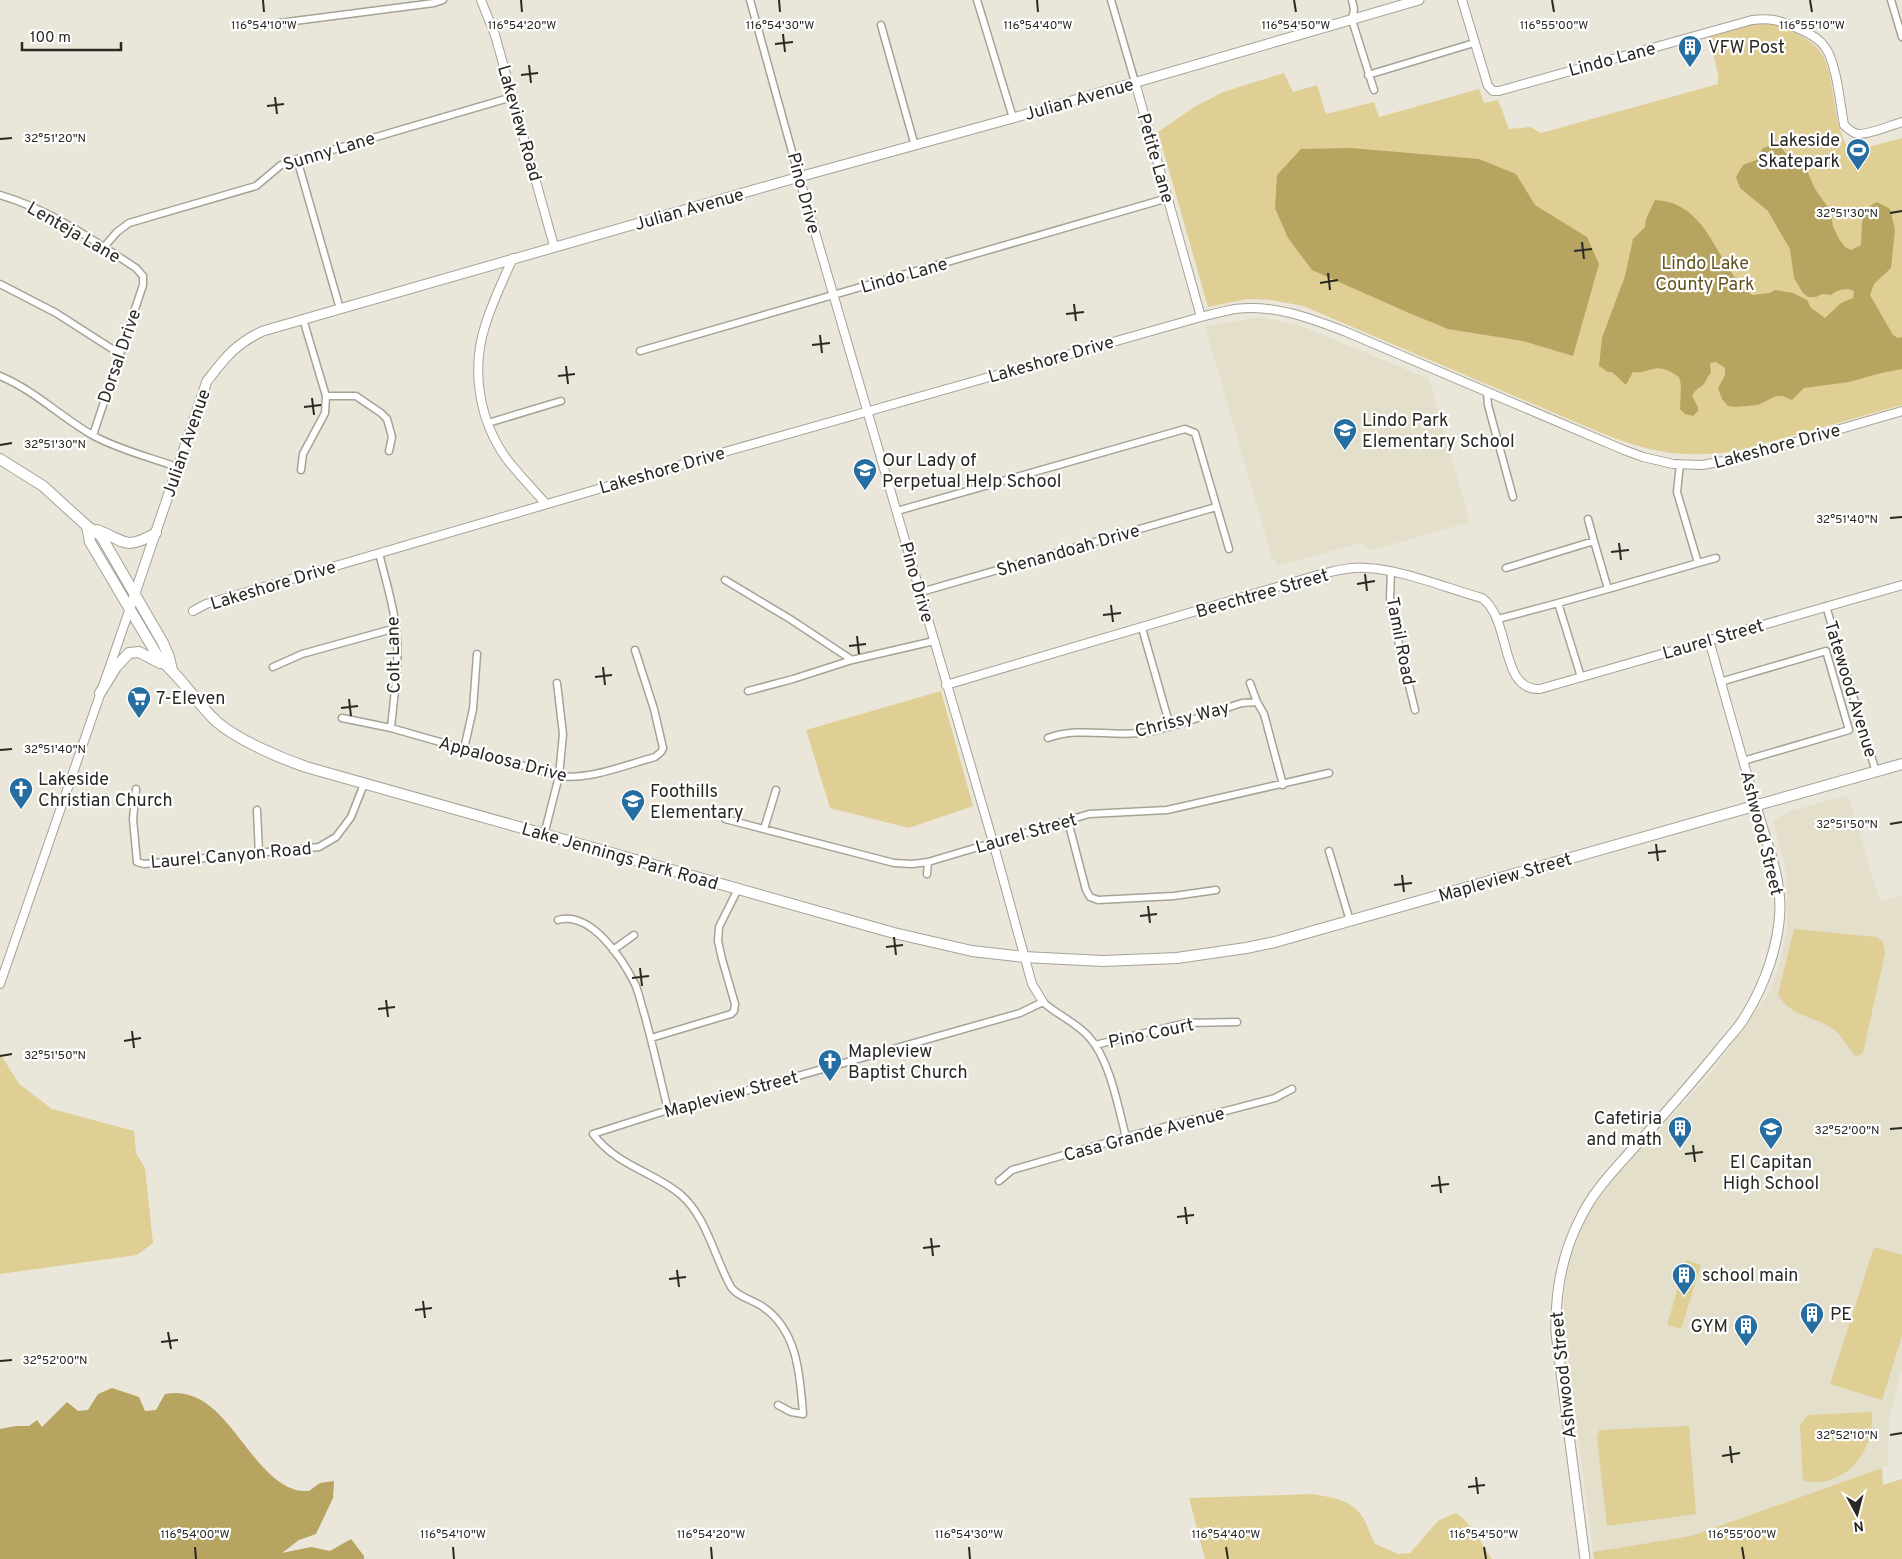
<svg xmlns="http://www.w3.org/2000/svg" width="1902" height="1559" viewBox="0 0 1902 1559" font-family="Overpass,sans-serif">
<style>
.built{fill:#e4dfca}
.green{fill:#dfcf95}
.water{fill:#b6a460}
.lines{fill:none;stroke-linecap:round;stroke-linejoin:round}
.minor-casing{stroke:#a5a296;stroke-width:9}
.tertiary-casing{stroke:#a5a296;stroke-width:10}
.secondary-casing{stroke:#a5a296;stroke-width:11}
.primary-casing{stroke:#a5a296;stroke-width:12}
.minor{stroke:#fff;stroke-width:6}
.tertiary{stroke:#fff;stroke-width:8}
.secondary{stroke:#fff;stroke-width:9}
.primary{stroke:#fff;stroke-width:10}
.ticks{fill:none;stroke:#292823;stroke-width:2}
.labels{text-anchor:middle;stroke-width:4.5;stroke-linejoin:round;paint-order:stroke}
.poi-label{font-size:18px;fill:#292823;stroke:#fff;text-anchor:start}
.street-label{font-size:18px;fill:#292823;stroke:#fff}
.park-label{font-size:18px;fill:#615420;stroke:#fff}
.ticks-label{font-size:12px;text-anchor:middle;fill:#292823;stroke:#fff;stroke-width:4.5;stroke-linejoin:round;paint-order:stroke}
</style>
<rect width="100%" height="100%" fill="#eae7da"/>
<!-- built -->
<path class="built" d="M 1260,317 L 1301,326 L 1429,379 L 1470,522 L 1373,550 L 1360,543 L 1278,566 L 1272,558 L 1205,326 Z
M 1848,795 L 1880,901 L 1902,895 L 1902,1370 L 1889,1420 L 1888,1464 L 1882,1468 L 1691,1536 L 1593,1552 L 1564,1324 L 1564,1298 L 1567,1267 L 1588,1212 L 1618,1174 L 1709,1076 L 1771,990 L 1781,957 L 1787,928 L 1787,874 L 1773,821 L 1790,811 Z"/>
<!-- green -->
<path class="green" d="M 1765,22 C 1782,25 1815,39 1823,56 C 1833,75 1833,102 1838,123 C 1841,133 1845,143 1849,152 L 1902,138 L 1902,405 L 1741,450 C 1687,459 1656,454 1606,435 L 1303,306 L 1271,300 L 1247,299 L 1208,307 L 1158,132 L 1194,107 L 1223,92 L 1284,73 L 1293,92 L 1317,85 L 1326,114 L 1374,102 L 1379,117 L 1479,89 L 1484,103 L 1498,100 L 1509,129 L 1530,127 L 1541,133 L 1718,84 L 1718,74 L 1709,37 L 1750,24 Z
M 941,691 L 973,806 L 909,828 L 830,808 L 806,730 Z
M 1794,929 L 1876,937 L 1883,942 L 1885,953 L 1863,1053 L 1856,1057 C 1849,1048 1842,1036 1833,1029 C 1815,1016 1790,1017 1778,994 Z
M 0,1053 L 19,1084 L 52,1109 L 134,1131 L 136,1153 L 145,1168 L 153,1243 L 137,1255 L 0,1274 Z
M 1874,1247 L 1902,1255 L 1902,1336 L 1882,1400 L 1830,1384 Z
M 1686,1260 L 1701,1265 L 1681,1329 L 1667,1325 Z
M 1872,1412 C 1875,1442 1857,1474 1826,1481 C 1819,1483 1810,1481 1803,1481 L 1800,1425 L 1808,1415 Z
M 1689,1426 L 1696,1514 L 1607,1526 L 1597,1438 L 1599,1430 Z
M 1882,1468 L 1883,1485 L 1902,1479 L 1902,1559 L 1594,1559 L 1593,1552 L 1691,1536 Z
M 1313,1494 C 1335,1498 1355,1500 1366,1523 C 1369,1530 1371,1537 1375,1544 L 1398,1554 L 1410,1553 L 1438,1521 L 1455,1513 C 1468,1518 1483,1546 1492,1559 L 1205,1559 L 1189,1498 Z"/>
<!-- water -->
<path class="water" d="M 1778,143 L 1787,155 L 1801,157 L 1815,189 L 1830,210 L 1833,226 L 1839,239 L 1845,247 L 1851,250 L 1861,245 C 1863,226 1858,210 1877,202 L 1890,209 L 1895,230 L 1891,268 L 1874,284 L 1870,295 L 1893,335 L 1898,338 L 1902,337 L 1902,369 L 1881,373 L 1849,382 L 1804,388 L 1792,400 L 1782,396 L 1776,396 L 1758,405 L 1735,407 L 1728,406 L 1722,399 L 1718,388 L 1725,375 L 1725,368 L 1716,362 L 1710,363 L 1711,373 C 1707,376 1707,380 1704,384 C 1699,389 1697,387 1692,396 L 1698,407 L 1698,411 L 1693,416 L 1685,414 L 1680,409 L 1681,385 L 1679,377 C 1672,372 1662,366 1653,369 C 1643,371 1645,373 1633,372 L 1626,385 L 1612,372 L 1608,372 L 1599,366 L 1602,338 L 1625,276 L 1633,239 L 1645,227 L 1646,219 L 1655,200 C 1711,203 1715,267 1752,295 L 1770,293 L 1775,290 L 1793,293 L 1807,300 L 1811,308 L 1825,318 L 1841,303 L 1853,298 L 1854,291 C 1847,287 1838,289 1831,295 L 1822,294 L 1816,297 L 1808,297 L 1803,293 L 1794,278 L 1790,249 L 1780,232 L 1768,211 L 1740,188 L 1736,177 L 1743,165 L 1756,160 L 1763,148 Z
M 1351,148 L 1479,159 L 1516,174 L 1535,205 L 1587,237 L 1599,264 L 1573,356 L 1523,341 L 1448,329 L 1409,313 L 1312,270 L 1288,238 L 1275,208 L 1277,175 L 1301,149 Z
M 112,1388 L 139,1397 L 145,1411 L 156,1410 L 165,1394 C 224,1382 245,1471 293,1489 C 298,1491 304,1491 309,1491 L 320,1483 L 334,1481 L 333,1498 L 316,1534 L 299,1540 L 282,1553 L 311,1547 L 330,1551 L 351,1539 L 364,1556 L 364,1559 L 0,1559 L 0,1429 L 16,1426 L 29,1426 L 37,1420 L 42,1427 L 67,1402 L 78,1411 L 88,1410 L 98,1394 Z"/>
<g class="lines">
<!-- minor casing -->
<g class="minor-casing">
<path id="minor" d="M 750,0 L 799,177
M 977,0 L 1013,118
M 1111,0 L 1135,82
M 1352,0 L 1354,9 L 1352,20 L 1374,90
M 1891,0 L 1902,37
M 279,23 L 434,3 L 443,0
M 881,25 L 915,146
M 1368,75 L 1474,43
M 297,159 L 340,309
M 0,195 C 51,210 93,240 136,268 L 143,276 L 143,285 L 93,435
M 104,247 L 117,232 L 129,223 L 256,186 L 281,165 L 512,97
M 0,284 L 56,313 L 120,354
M 640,351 L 1168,198
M 0,376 C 34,390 62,418 94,436 C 120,450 149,457 177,467
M 1487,393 L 1488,405 L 1513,497
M 326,396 L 356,396 L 381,413 L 387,419 L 392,437 L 389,451
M 488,423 L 561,401
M 1680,464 L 1677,492 L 1698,563 L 1716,558
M 301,470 L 303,454 L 325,413 L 326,396 L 303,319
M 897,511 L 1185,429 L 1195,433 L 1229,549
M 1588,519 L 1594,541
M 379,553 C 385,578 393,603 396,628 C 400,661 394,695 391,728
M 1506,568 L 1594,541 L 1608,589 L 1558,603
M 1391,571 L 1390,598 L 1394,624 L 1415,710
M 725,580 L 790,619 L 852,660
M 1608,589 L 1698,563
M 921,592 L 1216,507
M 1826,606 L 1876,772
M 1498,619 L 1558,603 L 1581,677
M 1142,628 L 1170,726
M 273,667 L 302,654 L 396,628
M 1720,682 L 1826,651 L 1849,730 L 1743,761
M 1250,683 L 1257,702 L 1264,714 L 1283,785
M 748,691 L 793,679 L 852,660 L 934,641
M 342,718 L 391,728 L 559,776 C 591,780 625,765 655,757 L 661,752 L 663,748 L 654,709 L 635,650
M 1048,738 C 1080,726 1114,738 1147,732 C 1179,726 1211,713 1242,703 L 1257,702
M 464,749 L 473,709 L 477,654
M 136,789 L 133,819 L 137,862 L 144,864 L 319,847 L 336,837 L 351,817 L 364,784
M 257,810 L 259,854
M 725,819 L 894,863 L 912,864 L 928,862 L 1089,814 L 1167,810 L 1329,773
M 1068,821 L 1086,890 L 1090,897 L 1098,900 L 1174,896 L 1216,890
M 764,829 L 776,790
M 544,835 L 559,776 L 563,734 L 557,683
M 1329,851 L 1350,921
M 927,874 L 928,862
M 558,920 C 591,911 622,958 635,984 C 639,993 641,1004 644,1013 C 653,1045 660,1078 668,1110
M 613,950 L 634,935
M 651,1038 L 731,1014 L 734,1011 L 735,1004 L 722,959 L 718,941 L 719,927 L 738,889
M 1095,1045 L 1186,1023 L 1237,1022
M 999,1181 L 1012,1170 L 1126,1137 L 1275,1098 L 1292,1089
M 778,1405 L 791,1412 L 803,1414 C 800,1376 798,1331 763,1307 C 754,1300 737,1297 731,1287 C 714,1257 707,1217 680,1194 C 652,1171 617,1166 593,1134 L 668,1110 L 710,1101 L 1020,1013 L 1043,1002 C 1057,1015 1076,1022 1089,1037 C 1110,1060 1118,1107 1126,1137"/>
</g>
<!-- tertiary casing -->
<g class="tertiary-casing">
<path id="tertiary" d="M 481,0 L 495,35 L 554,246
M 1462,0 L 1488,86 L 1493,91 L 1499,91 L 1752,20 C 1771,18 1779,20 1797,28 C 1807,32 1818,37 1825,47 C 1837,64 1840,104 1844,125 C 1848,129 1852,133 1858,134 C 1868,135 1892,125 1902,122
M 1135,82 L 1201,317
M 799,177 L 993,842 L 1032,984 L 1043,1002
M 513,258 C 503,280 492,303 485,326 C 471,370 479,420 506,458 C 518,474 533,489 546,504
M 193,611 L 206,604 L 728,451 L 1201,317 C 1213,314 1224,311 1235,309 C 1274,304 1310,318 1344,331 L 1624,450 L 1643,457 L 1673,464 L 1702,465 L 1740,458 L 1902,411
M 1709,640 L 1756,806
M 946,685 L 1321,574 C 1336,571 1351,566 1367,568 C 1404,570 1446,588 1482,598 C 1512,620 1499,691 1540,689 L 1902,585
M 0,984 L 130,608"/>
</g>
<!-- secondary casing -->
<g class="secondary-casing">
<path id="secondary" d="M 130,608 L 207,381 C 225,358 235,344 263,331 L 799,177 L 1013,118 L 1419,0
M 1585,1559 L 1556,1333 C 1555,1293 1562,1253 1581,1217 C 1593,1192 1613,1171 1631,1151 C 1661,1118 1690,1085 1718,1051 C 1727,1039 1739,1028 1746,1015 C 1765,984 1779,945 1780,908 C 1780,873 1765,839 1756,806"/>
</g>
<!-- primary casing -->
<g class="primary-casing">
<path id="primary" d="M 0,459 L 43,486 L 87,526 L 101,536 L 163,643 L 169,657 L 172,670
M 87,526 L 90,542 L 160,660 C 182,677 196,703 217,722 C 238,740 280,758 306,767 L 894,933 L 972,951 L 1024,957 L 1103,961 L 1177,958 L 1246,948 L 1275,942 L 1902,764
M 97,530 C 126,541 124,551 156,533
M 100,693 L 116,667 L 129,653 L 139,652 L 160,663"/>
</g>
<!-- minor -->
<use href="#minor" class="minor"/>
<!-- tertiary -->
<use href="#tertiary" class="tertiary"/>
<!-- secondary -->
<use href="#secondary" class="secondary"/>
<!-- primary -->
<use href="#primary" class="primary"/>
</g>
<!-- ticks -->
<path class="ticks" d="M 263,0 L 264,12M 521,0 L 522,12M 779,0 L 780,12M 1037,0 L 1038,12M 1294,0 L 1296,12M 1552,0 L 1554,12M 1810,0 L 1812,12M 783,34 L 785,52M 775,44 L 793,42M 529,65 L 531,83M 521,75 L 538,73M 275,97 L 277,114M 267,106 L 284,104M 0,139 L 12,138M 1890,213 L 1902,211M 1582,242 L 1584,259M 1574,251 L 1592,249M 1328,273 L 1330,290M 1320,283 L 1338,280M 1074,304 L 1076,321M 1066,314 L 1084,312M 820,335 L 822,353M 812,345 L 830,343M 566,366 L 568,384M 558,376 L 575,374M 312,398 L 314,415M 304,407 L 321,405M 0,445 L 12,443M 1890,518 L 1902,517M 1619,543 L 1621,560M 1611,552 L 1629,550M 1365,574 L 1367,591M 1357,584 L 1375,581M 1111,605 L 1113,622M 1103,615 L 1121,613M 857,636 L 859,654M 849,646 L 866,644M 603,667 L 605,685M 595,677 L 612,675M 349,699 L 351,716M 341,708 L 358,706M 0,750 L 12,749M 1890,824 L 1902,822M 1656,844 L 1658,861M 1648,853 L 1666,851M 1402,875 L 1404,892M 1394,885 L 1412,883M 1148,906 L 1150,923M 1140,916 L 1157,914M 894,937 L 896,955M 886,947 L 903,945M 640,968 L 642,986M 632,978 L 649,976M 386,1000 L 388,1017M 378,1009 L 395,1007M 132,1031 L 134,1048M 124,1041 L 141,1038M 0,1056 L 12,1054M 1890,1129 L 1902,1128M 1693,1145 L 1695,1162M 1685,1154 L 1703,1152M 1439,1176 L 1441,1193M 1431,1186 L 1449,1184M 1185,1207 L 1187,1224M 1177,1217 L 1194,1215M 931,1238 L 933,1256M 923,1248 L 940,1246M 677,1270 L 679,1287M 669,1279 L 686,1277M 423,1301 L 425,1318M 415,1310 L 432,1308M 168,1332 L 171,1349M 161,1342 L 178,1340M 0,1361 L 12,1360M 1890,1435 L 1902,1433M 1730,1446 L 1732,1463M 1722,1456 L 1740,1453M 1476,1477 L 1478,1494M 1468,1487 L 1485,1485M 195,1547 L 196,1559M 453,1547 L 454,1559M 711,1547 L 712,1559M 969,1547 L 970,1559M 1226,1547 L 1228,1559M 1484,1547 L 1486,1559M 1742,1547 L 1744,1559"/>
<!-- icons -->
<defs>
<g id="building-pin" transform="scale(1.25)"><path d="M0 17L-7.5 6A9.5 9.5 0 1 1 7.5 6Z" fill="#266ea2" stroke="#fff"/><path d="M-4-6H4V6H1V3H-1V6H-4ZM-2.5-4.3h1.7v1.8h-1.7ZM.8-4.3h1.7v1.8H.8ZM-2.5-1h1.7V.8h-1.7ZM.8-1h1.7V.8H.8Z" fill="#fff"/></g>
<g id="stadium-pin" transform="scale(1.25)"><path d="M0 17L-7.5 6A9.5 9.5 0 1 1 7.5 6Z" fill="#266ea2" stroke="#fff"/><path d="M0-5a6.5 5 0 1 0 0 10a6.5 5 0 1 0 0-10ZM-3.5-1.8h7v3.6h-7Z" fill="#fff"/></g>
<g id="school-pin" transform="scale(1.25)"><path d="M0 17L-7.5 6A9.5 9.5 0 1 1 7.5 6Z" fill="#266ea2" stroke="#fff"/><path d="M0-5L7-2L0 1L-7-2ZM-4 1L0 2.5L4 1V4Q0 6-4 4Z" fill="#fff"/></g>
<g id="supermarket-pin" transform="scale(1.25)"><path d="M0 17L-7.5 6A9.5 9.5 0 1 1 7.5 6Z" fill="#266ea2" stroke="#fff"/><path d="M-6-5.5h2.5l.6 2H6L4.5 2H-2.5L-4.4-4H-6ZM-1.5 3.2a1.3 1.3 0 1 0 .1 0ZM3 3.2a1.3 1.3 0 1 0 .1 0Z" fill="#fff"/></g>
<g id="church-pin" transform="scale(1.25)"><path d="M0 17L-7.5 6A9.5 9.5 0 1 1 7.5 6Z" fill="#266ea2" stroke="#fff"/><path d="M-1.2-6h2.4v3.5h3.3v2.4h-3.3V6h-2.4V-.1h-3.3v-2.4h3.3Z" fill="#fff"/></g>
</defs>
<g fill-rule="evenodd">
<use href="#building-pin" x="1690" y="47"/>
<use href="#stadium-pin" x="1858" y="150"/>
<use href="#school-pin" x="1345" y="430"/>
<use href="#school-pin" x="865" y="470"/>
<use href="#supermarket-pin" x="139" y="698"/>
<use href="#church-pin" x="21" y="789"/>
<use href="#school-pin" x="633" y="801"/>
<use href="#church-pin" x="830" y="1061"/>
<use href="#building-pin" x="1680" y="1128"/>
<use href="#school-pin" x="1771" y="1129"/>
<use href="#building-pin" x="1684" y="1275"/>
<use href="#building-pin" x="1812" y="1314"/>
<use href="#building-pin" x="1746" y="1326"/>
</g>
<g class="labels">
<!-- poi labels -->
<g class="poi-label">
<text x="1708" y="53">VFW Post</text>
<text x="1840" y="146" text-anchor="end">Lakeside<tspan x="1840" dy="21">Skatepark</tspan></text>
<text x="1362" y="426">Lindo Park<tspan x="1362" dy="21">Elementary School</tspan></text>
<text x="882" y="466">Our Lady of<tspan x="882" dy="21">Perpetual Help School</tspan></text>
<text x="156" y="704">7-Eleven</text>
<text x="38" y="785">Lakeside<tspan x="38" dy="21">Christian Church</tspan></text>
<text x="650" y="797">Foothills<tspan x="650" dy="21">Elementary</tspan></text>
<text x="848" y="1057">Mapleview<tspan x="848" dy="21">Baptist Church</tspan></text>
<text x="1662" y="1124" text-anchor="end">Cafetiria<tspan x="1662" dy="21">and math</tspan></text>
<text x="1771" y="1168" text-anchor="middle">El Capitan<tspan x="1771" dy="21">High School</tspan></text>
<text x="1702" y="1281">school main</text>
<text x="1830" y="1320">PE</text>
<text x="1728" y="1332" text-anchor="end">GYM</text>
</g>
<!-- street labels -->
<g class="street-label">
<text transform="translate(1612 59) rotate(-15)" y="6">Lindo Lane</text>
<text transform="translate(1079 99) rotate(-16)" y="6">Julian Avenue</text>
<text transform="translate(520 123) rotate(74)" y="6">Lakeview Road</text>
<text transform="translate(329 151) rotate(-17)" y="6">Sunny Lane</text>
<text transform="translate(1156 158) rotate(74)" y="6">Petite Lane</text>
<text transform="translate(804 193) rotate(75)" y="6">Pino Drive</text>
<text transform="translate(689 209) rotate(-16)" y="6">Julian Avenue</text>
<text transform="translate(74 232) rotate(30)" y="6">Lenteja Lane</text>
<text transform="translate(904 275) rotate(-16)" y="6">Lindo Lane</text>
<text transform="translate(119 356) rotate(-71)" y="6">Dorsal Drive</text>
<text transform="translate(1051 359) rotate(-16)" y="6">Lakeshore Drive</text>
<text transform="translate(186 443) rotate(-71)" y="6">Julian Avenue</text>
<text transform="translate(1777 446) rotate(-15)" y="6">Lakeshore Drive</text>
<text transform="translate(662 470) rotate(-16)" y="6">Lakeshore Drive</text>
<text transform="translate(1068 550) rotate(-16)" y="6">Shenandoah Drive</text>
<text transform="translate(917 582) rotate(74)" y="6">Pino Drive</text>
<text transform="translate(273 585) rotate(-17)" y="6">Lakeshore Drive</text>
<text transform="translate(1262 593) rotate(-16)" y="6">Beechtree Street</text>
<text transform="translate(1713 639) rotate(-16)" y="6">Laurel Street</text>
<text transform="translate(1401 641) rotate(79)" y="6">Tamil Road</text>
<text transform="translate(393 655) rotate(-91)" y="6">Colt Lane</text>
<text transform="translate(1851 689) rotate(73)" y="6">Tatewood Avenue</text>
<text transform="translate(1182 719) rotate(-15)" y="6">Chrissy Way</text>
<text transform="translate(503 759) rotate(15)" y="6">Appaloosa Drive</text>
<text transform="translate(1026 833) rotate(-16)" y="6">Laurel Street</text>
<text transform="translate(1762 833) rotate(76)" y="6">Ashwood Street</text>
<text transform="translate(231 855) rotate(-5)" y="6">Laurel Canyon Road</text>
<text transform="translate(620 856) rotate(16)" y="6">Lake Jennings Park Road</text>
<text transform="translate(1505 877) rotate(-16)" y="6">Mapleview Street</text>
<text transform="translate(1151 1033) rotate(-12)" y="6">Pino Court</text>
<text transform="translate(731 1094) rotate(-15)" y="6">Mapleview Street</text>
<text transform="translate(1144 1134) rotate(-15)" y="6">Casa Grande Avenue</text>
<text transform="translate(1563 1375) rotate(-96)" y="6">Ashwood Street</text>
</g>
<!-- park labels -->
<g class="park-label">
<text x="1705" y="269">Lindo Lake<tspan x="1705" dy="21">County Park</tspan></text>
</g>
</g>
<g class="ticks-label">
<text x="264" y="29">116°54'10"W</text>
<text x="522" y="29">116°54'20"W</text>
<text x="780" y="29">116°54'30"W</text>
<text x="1038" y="29">116°54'40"W</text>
<text x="1296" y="29">116°54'50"W</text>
<text x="1554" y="29">116°55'00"W</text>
<text x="1812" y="29">116°55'10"W</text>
<text x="55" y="142">32°51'20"N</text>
<text x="1847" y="217">32°51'30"N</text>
<text x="55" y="448">32°51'30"N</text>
<text x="1847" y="523">32°51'40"N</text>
<text x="55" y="753">32°51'40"N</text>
<text x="1847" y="828">32°51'50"N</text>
<text x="55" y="1059">32°51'50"N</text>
<text x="1847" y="1134">32°52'00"N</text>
<text x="55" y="1364">32°52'00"N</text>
<text x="1847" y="1439">32°52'10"N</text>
<text x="195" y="1538">116°54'00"W</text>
<text x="453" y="1538">116°54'10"W</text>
<text x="711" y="1538">116°54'20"W</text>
<text x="969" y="1538">116°54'30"W</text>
<text x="1226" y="1538">116°54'40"W</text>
<text x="1484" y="1538">116°54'50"W</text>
<text x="1742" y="1538">116°55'00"W</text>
</g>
<!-- north arrow -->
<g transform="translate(1857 1514) rotate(173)" stroke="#ffffff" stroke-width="4" paint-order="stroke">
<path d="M0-4L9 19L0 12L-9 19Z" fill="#292823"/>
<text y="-8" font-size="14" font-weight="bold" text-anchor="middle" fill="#292823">N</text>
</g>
<!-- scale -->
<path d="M22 42v8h99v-8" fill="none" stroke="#292823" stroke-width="2.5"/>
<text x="30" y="42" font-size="15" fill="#292823" stroke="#ffffff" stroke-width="4" paint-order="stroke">100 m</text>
</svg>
